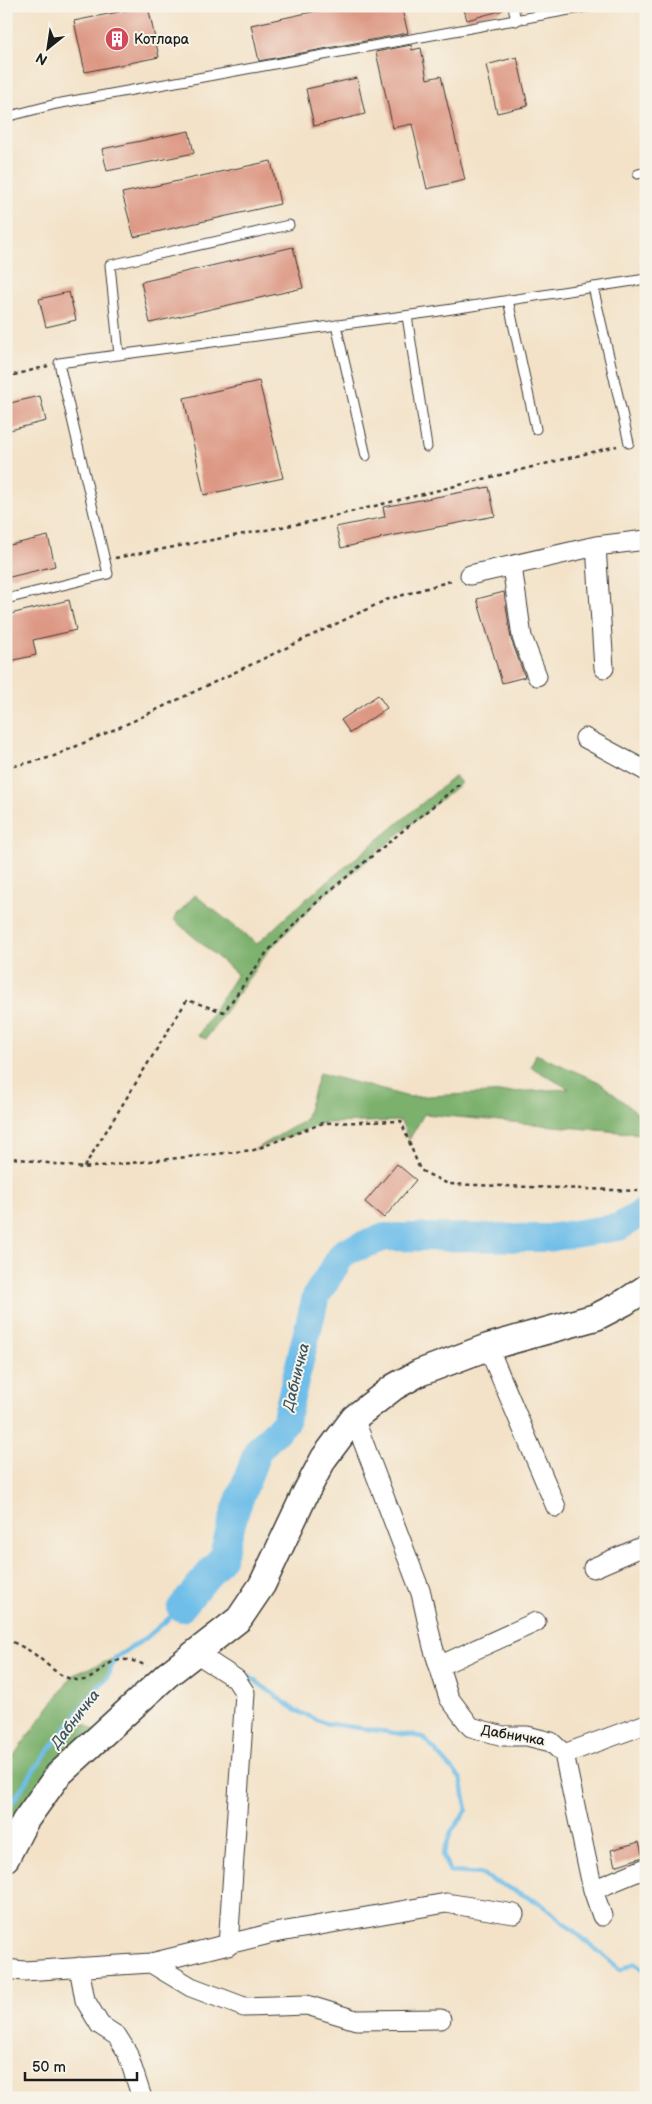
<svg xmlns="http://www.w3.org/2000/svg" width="652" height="2104" viewBox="0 0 652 2104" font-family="'Balsamiq Sans',sans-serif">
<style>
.forest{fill:#7bb16d;stroke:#4c6644}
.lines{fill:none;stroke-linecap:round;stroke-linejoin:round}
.stream{stroke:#6ebee9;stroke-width:4.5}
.river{stroke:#6ebee9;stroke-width:28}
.building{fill:#dd9884}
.lane-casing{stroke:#3c3a36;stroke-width:11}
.street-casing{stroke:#3c3a36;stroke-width:21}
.secondary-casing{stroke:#3c3a36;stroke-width:29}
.path{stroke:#3c3a36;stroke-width:2.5;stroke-dasharray:4 4;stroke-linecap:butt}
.lane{stroke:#fff;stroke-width:9}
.street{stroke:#fff;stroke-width:19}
.secondary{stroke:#fff;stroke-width:26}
.labels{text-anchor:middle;stroke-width:4;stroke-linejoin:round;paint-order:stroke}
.poi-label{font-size:14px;fill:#1c1c1c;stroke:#f7f3e8;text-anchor:start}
.street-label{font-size:14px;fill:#1c1c1c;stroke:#f7f3e8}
.water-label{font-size:15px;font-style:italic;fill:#395564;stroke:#f7f3e8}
</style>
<rect width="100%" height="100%" fill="#f7f3e8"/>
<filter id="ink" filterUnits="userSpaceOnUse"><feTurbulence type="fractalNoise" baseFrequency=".02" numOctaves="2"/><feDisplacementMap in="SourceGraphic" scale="10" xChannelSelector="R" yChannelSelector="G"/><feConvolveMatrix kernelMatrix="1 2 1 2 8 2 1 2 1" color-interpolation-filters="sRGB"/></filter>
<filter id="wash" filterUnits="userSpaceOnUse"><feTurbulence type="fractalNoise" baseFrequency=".0096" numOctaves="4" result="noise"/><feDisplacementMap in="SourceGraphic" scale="20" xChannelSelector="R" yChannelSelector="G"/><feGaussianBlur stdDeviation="1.12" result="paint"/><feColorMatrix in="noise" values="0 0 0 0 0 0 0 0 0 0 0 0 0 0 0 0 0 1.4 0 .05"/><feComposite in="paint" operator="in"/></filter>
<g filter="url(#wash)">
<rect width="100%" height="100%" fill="#f3e2c8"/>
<!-- forest -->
<path class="forest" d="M 455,776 L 461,783 L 321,898 L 267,952 L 206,1039 L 198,1036 L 237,974 L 173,919 L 195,895 L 257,944 L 299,905 Z
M 536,1054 L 599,1082 L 646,1120 L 646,1126 L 641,1134 L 424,1114 L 409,1140 L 401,1121 L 323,1123 L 254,1150 L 305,1120 L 319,1073 L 409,1097 L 569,1089 L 531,1067 Z
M 115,1658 L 107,1678 L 95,1690 L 74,1718 L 101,1734 L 6,1858 L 6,1766 L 73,1675 Z"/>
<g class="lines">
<!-- stream -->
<path class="stream" d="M 216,1654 L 253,1679 L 295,1710 L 324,1723 L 423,1737 L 461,1779 L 467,1810 L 451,1832 L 443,1855 L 450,1872 L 480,1874 L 540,1903 L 621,1970 L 635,1963 L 646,1971
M 6,1812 L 33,1771 L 95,1690 L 107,1678 L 115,1658 L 146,1638 L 181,1608"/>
<!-- river -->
<path class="river" d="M 181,1608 L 222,1558 L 236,1509 L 258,1450 L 285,1422 L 316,1296 L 344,1252 L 385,1237 L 548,1238 L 619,1227 L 646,1211"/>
</g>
<g id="blocks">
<!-- building -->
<path class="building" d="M 148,6 L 159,57 L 85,72 L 74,21 Z
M 340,6 L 401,6 L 408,33 L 259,61 L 251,25 Z
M 463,6 L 502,6 L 503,10 L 467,20 Z
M 411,45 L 412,50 L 421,48 L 427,79 L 441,76 L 465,180 L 427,189 L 412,124 L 393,128 L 376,52 Z
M 517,57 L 528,106 L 497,113 L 486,65 Z
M 357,78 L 365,114 L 314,126 L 306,89 Z
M 189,131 L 194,153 L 107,171 L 102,149 Z
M 271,161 L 280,204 L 134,237 L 122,193 Z
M 293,247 L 303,288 L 150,323 L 141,282 Z
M 69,292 L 76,320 L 46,327 L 39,299 Z
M 259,381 L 283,478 L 204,495 L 184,398 Z
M 40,396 L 46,421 L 6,431 L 6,404 Z
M 489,487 L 495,516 L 380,538 L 380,539 L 341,548 L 336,527 L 385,517 L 383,507 Z
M 48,536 L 55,566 L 6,578 L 6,546 Z
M 504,592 L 511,639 L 525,677 L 502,683 L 477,599 Z
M 69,600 L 76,630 L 33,640 L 36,655 L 6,662 L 6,615 Z
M 378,695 L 387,708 L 350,733 L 341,720 Z
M 397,1164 L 416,1180 L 384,1218 L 365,1202 Z
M 639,1842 L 643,1857 L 615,1866 L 611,1850 Z"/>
</g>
</g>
<g filter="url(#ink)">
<use href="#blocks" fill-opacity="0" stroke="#3c3a36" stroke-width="1"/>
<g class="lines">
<!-- lane casing -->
<g class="lane-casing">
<path id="lane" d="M 513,6 L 516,21
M 6,117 L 56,104 L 591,6
M 638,174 L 646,172
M 593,287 L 629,443
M 508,300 L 536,429
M 407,316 L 427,447
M 336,325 L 366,456
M 119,355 L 110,265 L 289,225
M 6,599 L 108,574 L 59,363 L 433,312 L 646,279"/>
</g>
<!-- street casing -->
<g class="street-casing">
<path id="street" d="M 596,546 L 604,668
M 512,566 L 522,637 L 537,676
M 470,575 L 596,546 L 646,540
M 585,738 L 646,771
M 488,1347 L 556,1507
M 354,1418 L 421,1593 L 433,1647 L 449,1698 L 471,1727 L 503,1736 L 527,1736 L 551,1742 L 564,1754 L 593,1890 L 602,1916
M 593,1568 L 646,1545
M 196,1653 L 236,1679 L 245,1693 L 228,1946
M 439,1666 L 536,1622
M 564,1754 L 646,1724
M 593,1890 L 646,1868
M 151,1963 L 191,1987 L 244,2007 L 307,2005 L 356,2020 L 441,2019
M 79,1967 L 85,2000 L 100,2025 L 117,2036 L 127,2052 L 142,2098
M 6,1969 L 24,1971 L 151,1963 L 269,1934 L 446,1903 L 514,1914"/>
</g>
<!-- secondary casing -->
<g class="secondary-casing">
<path id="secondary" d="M 6,1858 L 25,1821 L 58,1775 L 167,1675 L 239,1619 L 262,1585 L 306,1492 L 324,1458 L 354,1418 L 394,1387 L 419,1373 L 488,1347 L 596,1317 L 625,1302 L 646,1288"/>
</g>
<!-- path -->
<path class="path" d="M 6,377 L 48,366
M 115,558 L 314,521 L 617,446
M 6,768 L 52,757 L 131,722 L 386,600 L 454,580
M 6,1157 L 83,1168 L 254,1150 L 323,1123 L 401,1121 L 420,1170 L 448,1184 L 640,1191
M 84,1167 L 187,1000 L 224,1012 L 267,952 L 321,898 L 461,783
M 6,1638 C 14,1643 23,1647 30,1651 C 47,1662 56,1677 76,1680 C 104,1684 102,1645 147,1666"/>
<!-- lane -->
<use href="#lane" class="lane"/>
<!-- street -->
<use href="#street" class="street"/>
<!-- secondary -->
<use href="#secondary" class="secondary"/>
</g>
</g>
<!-- icons -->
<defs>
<g id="building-disc" transform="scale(1.25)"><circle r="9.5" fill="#d1495b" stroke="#f7f3e8"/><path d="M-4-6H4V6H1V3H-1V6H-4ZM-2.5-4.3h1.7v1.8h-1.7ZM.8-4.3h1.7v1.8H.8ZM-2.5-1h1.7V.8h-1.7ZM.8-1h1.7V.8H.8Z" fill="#fff"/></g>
</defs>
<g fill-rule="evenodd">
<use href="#building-disc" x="117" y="39"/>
</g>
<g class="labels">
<!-- poi labels -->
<g class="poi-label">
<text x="134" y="44">Котлара</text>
</g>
<!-- street labels -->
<g class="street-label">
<text transform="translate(513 1735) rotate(10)" y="5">Дабничка</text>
</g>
<!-- water labels -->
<g class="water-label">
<text transform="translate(296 1377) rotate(-76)" y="5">Дабничка</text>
<text transform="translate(75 1719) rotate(-52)" y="5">Дабничка</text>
</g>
</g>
<!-- margin -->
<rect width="652" height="2104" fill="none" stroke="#f7f3e8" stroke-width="25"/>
<!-- north arrow -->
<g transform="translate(48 48) rotate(210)" stroke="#f7f3e8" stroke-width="4" paint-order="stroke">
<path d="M0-4L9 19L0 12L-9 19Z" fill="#1c1c1c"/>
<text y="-8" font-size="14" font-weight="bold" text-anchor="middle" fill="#1c1c1c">N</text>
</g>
<!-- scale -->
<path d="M25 2072v8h112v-8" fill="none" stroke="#1c1c1c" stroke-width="2.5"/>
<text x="32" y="2072" font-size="15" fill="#1c1c1c" stroke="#f7f3e8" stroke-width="4" paint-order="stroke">50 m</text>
</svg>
